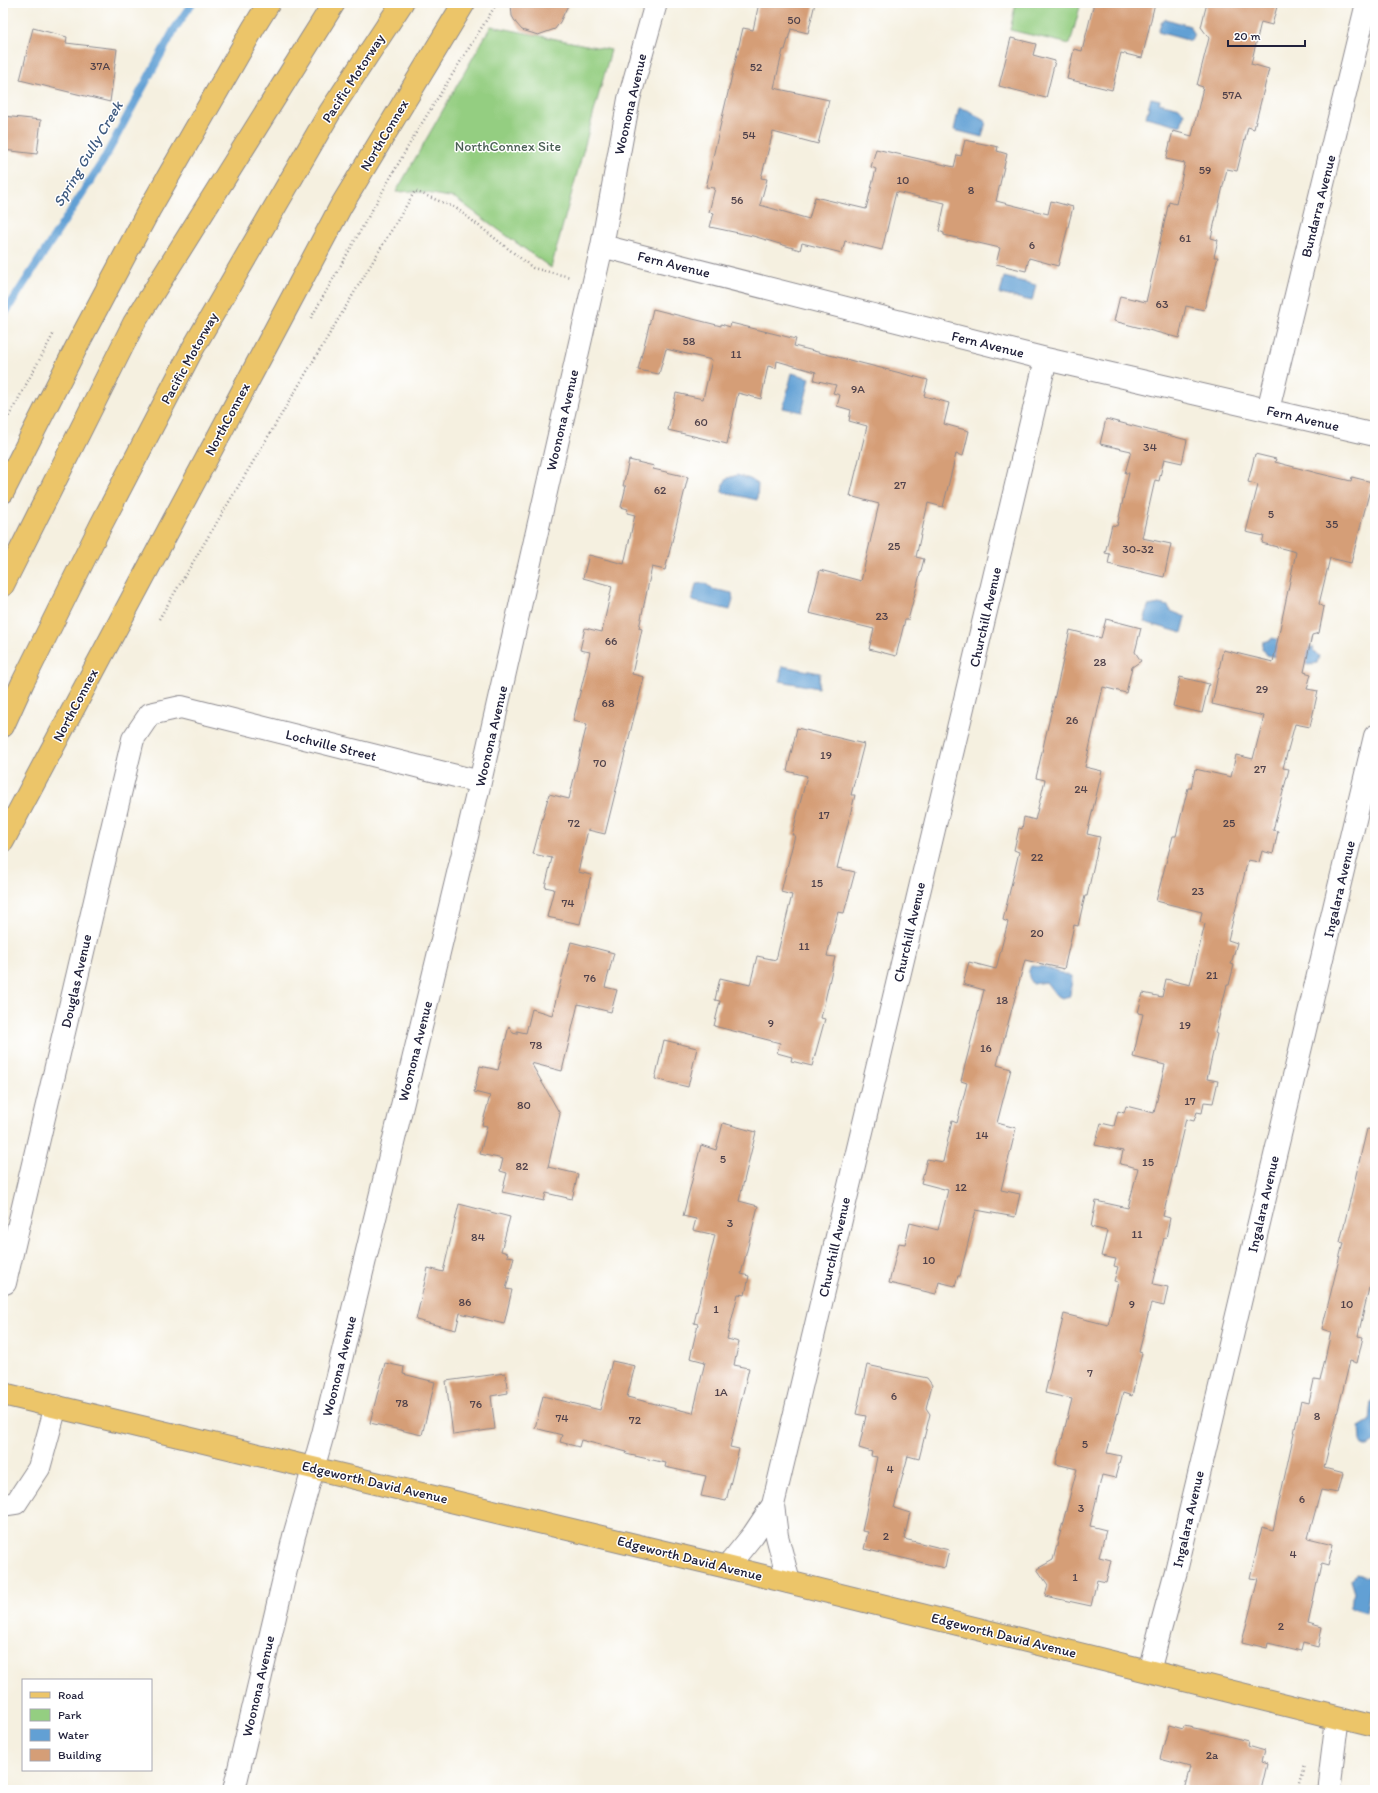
<svg xmlns="http://www.w3.org/2000/svg" width="1378" height="1793" viewBox="0 0 1378 1793" font-family="Itim,sans-serif">
<style>
.green{fill:#94ce81;stroke:#5b785e}
.water{fill:#62a0d4;stroke:#426188}
.lines{fill:none;stroke-linecap:round;stroke-linejoin:round}
.stream{stroke:#62a0d4;stroke-width:8}
.building{fill:#d59e77}
.minor-casing{stroke:#8c898e;stroke-width:24}
.major-casing{stroke:#8c898e;stroke-width:24}
.highway-casing{stroke:#8c898e;stroke-width:24}
.path{stroke:#8c898e;stroke-width:2.5;stroke-dasharray:1 3;stroke-linecap:butt}
.minor{stroke:#fff;stroke-width:22}
.major{stroke:#ecc569;stroke-width:22}
.highway{stroke:#ecc569;stroke-width:22}
.labels{text-anchor:middle;stroke-width:3;stroke-linejoin:round;paint-order:stroke}
.number-label{font-size:12px;fill:#4f414a}
.street-label{font-size:14px;fill:#22223b;stroke:#fff}
.park-label{font-size:14px;fill:#4a5e54;stroke:#fff}
.water-label{font-size:15px;font-style:italic;fill:#3f5b80;stroke:#fff}
</style>
<rect width="100%" height="100%" fill="#fff"/>
<filter id="ink" filterUnits="userSpaceOnUse"><feTurbulence type="fractalNoise" baseFrequency=".025" numOctaves="2"/><feDisplacementMap in="SourceGraphic" scale="8" xChannelSelector="R" yChannelSelector="G"/><feConvolveMatrix kernelMatrix="1 2 1 2 8 2 1 2 1" color-interpolation-filters="sRGB"/></filter>
<filter id="wash" filterUnits="userSpaceOnUse"><feTurbulence type="fractalNoise" baseFrequency=".012" numOctaves="4" result="noise"/><feDisplacementMap in="SourceGraphic" scale="16" xChannelSelector="R" yChannelSelector="G"/><feGaussianBlur stdDeviation="0.9" result="paint"/><feColorMatrix in="noise" values="0 0 0 0 0 0 0 0 0 0 0 0 0 0 0 0 0 1.4 0 .05"/><feComposite in="paint" operator="in"/></filter>
<g filter="url(#wash)">
<rect width="100%" height="100%" fill="#f5f0e0"/>
<!-- green -->
<path class="green" d="M 1016,3 L 1081,3 L 1070,44 L 1010,30 Z
M 491,26 L 611,50 L 551,268 L 455,198 L 415,191 L 396,192 Z"/>
<!-- water -->
<path class="water" d="M 1166,19 L 1190,26 L 1194,33 L 1191,41 L 1158,32 L 1161,23 Z
M 1151,98 L 1160,100 L 1159,103 L 1180,108 L 1184,114 L 1181,126 L 1146,117 Z
M 959,108 L 968,110 L 986,122 L 982,137 L 954,130 Z
M 1004,277 L 1036,285 L 1032,301 L 1000,294 Z
M 792,373 L 810,378 L 802,412 L 783,408 Z
M 737,475 L 750,479 L 758,484 L 757,500 L 722,492 L 723,484 L 728,478 Z
M 705,583 L 712,589 L 732,593 L 733,600 L 730,610 L 692,601 L 696,584 Z
M 1159,604 L 1168,606 L 1171,611 L 1186,617 L 1182,633 L 1144,622 L 1148,606 Z
M 1272,638 L 1314,648 L 1313,650 L 1319,656 L 1317,663 L 1309,665 L 1267,655 L 1262,648 L 1263,642 L 1271,640 Z
M 782,666 L 820,673 L 818,688 L 780,681 Z
M 1031,966 L 1045,967 L 1072,977 L 1070,996 L 1062,998 L 1056,995 L 1046,982 L 1033,984 C 1028,977 1027,973 1031,966 Z
M 1372,1402 L 1375,1402 L 1375,1441 L 1369,1445 L 1363,1445 L 1361,1441 L 1360,1427 L 1370,1421 Z
M 1357,1574 L 1372,1578 L 1366,1612 L 1349,1607 L 1355,1593 L 1351,1580 Z"/>
<g class="lines">
<!-- stream -->
<path class="stream" d="M 3,316 L 103,161 L 174,30 L 192,3"/>
</g>
<g id="blocks">
<!-- building -->
<path class="building" d="M 511,3 L 569,3 L 560,22 L 555,29 L 538,35 L 522,30 L 516,23 L 512,16 Z
M 759,3 L 815,3 L 808,33 L 791,29 L 785,50 L 783,50 L 774,88 L 829,100 L 818,144 L 773,132 L 761,178 L 767,179 L 760,205 L 809,219 L 815,197 L 866,209 L 876,169 L 871,167 L 876,149 L 954,167 L 957,155 L 961,156 L 965,140 L 998,147 L 997,151 L 1007,154 L 996,201 L 1048,214 L 1051,201 L 1073,207 L 1058,266 L 1029,258 L 1026,271 L 996,264 L 1000,248 L 944,235 L 944,233 L 939,231 L 945,203 L 896,192 L 882,250 L 845,241 L 842,253 L 802,243 L 800,250 L 753,236 L 710,227 L 714,213 L 709,212 L 715,188 L 706,187 L 743,28 L 753,30 Z
M 1094,3 L 1155,3 L 1142,58 L 1121,53 L 1112,90 L 1067,79 L 1074,49 L 1082,51 Z
M 1207,3 L 1278,3 L 1272,25 L 1261,22 L 1251,64 L 1269,69 L 1254,129 L 1248,127 L 1237,171 L 1227,169 L 1211,238 L 1218,240 L 1214,257 L 1218,257 L 1204,310 L 1186,306 L 1179,338 L 1114,321 L 1120,296 L 1146,302 L 1169,202 L 1176,204 L 1185,163 L 1166,159 L 1173,131 L 1192,136 L 1203,87 L 1197,85 L 1209,38 L 1201,27 Z
M 33,28 L 67,37 L 66,43 L 117,49 L 110,102 L 20,80 Z
M 1011,38 L 1036,44 L 1033,55 L 1055,61 L 1046,98 L 999,86 Z
M 3,116 L 41,120 L 37,154 L 3,150 Z
M 653,309 L 721,326 L 721,324 L 730,327 L 731,323 L 796,339 L 794,346 L 928,380 L 924,396 L 949,403 L 944,424 L 969,431 L 963,456 L 956,454 L 943,507 L 928,503 L 916,557 L 924,559 L 908,620 L 905,620 L 896,656 L 869,649 L 874,629 L 809,613 L 820,570 L 861,581 L 879,504 L 850,496 L 867,426 L 849,421 L 851,410 L 837,406 L 840,395 L 833,393 L 836,385 L 814,380 L 816,372 L 777,361 L 776,368 L 768,366 L 761,399 L 738,393 L 727,444 L 668,430 L 676,393 L 703,399 L 712,360 L 666,349 L 659,374 L 638,370 Z
M 1106,419 L 1187,440 L 1182,463 L 1164,459 L 1159,481 L 1155,480 L 1142,538 L 1171,544 L 1164,577 L 1108,564 L 1110,554 L 1105,553 L 1112,525 L 1117,526 L 1129,473 L 1125,473 L 1131,451 L 1100,444 Z
M 1255,454 L 1276,459 L 1275,462 L 1317,473 L 1351,481 L 1352,477 L 1372,482 L 1351,563 L 1330,558 L 1319,604 L 1324,607 L 1319,633 L 1312,635 L 1304,672 L 1311,674 L 1307,689 L 1318,691 L 1310,727 L 1295,724 L 1283,768 L 1289,769 L 1273,830 L 1278,831 L 1273,854 L 1262,851 L 1259,862 L 1248,860 L 1228,940 L 1237,943 L 1231,964 L 1234,965 L 1229,985 L 1227,985 L 1215,1033 L 1217,1034 L 1207,1079 L 1218,1081 L 1213,1103 L 1204,1102 L 1202,1113 L 1197,1112 L 1194,1121 L 1186,1119 L 1183,1131 L 1163,1216 L 1170,1218 L 1166,1238 L 1164,1238 L 1153,1284 L 1168,1287 L 1164,1306 L 1151,1303 L 1139,1352 L 1142,1353 L 1132,1396 L 1123,1393 L 1107,1453 L 1121,1456 L 1115,1478 L 1102,1475 L 1090,1526 L 1106,1530 L 1099,1557 L 1111,1560 L 1106,1582 L 1097,1580 L 1091,1606 L 1045,1596 L 1048,1585 L 1037,1569 L 1053,1560 L 1077,1469 L 1056,1464 L 1072,1399 L 1045,1393 L 1064,1314 L 1108,1325 L 1118,1282 L 1114,1281 L 1118,1267 L 1114,1266 L 1116,1259 L 1101,1256 L 1107,1231 L 1091,1227 L 1096,1201 L 1128,1208 L 1138,1168 L 1120,1164 L 1123,1151 L 1095,1145 L 1101,1123 L 1114,1126 L 1118,1111 L 1124,1113 L 1126,1106 L 1154,1113 L 1165,1065 L 1133,1057 L 1143,1014 L 1138,1013 L 1143,993 L 1162,997 L 1166,979 L 1190,985 L 1205,924 L 1200,922 L 1202,912 L 1156,901 L 1173,836 L 1176,836 L 1188,788 L 1191,788 L 1195,769 L 1231,777 L 1236,755 L 1253,759 L 1264,716 L 1212,704 L 1223,650 L 1273,662 L 1296,552 L 1262,543 L 1264,536 L 1246,532 L 1258,485 L 1248,482 Z
M 629,460 L 654,466 L 653,469 L 688,477 L 665,570 L 652,567 L 639,628 L 642,629 L 632,674 L 644,677 L 605,834 L 588,830 L 578,872 L 591,875 L 580,924 L 547,917 L 554,889 L 545,887 L 552,858 L 533,854 L 549,794 L 569,799 L 587,724 L 573,721 L 590,652 L 580,650 L 585,628 L 602,632 L 612,586 L 583,578 L 589,555 L 624,564 L 635,515 L 627,513 L 628,509 L 621,507 L 626,486 L 623,486 Z
M 1106,619 L 1141,628 L 1135,652 L 1141,661 L 1132,667 L 1126,693 L 1103,687 L 1085,767 L 1102,771 L 1087,834 L 1100,837 L 1087,896 L 1085,896 L 1078,926 L 1074,925 L 1064,969 L 1025,960 L 997,1065 L 1011,1069 L 997,1123 L 1016,1128 L 1001,1190 L 1020,1194 L 1015,1217 L 976,1210 L 960,1276 L 958,1276 L 955,1286 L 939,1282 L 936,1294 L 889,1283 L 899,1243 L 905,1244 L 910,1223 L 938,1230 L 948,1190 L 921,1183 L 927,1159 L 943,1162 L 952,1121 L 957,1123 L 967,1083 L 961,1081 L 984,990 L 963,984 L 969,962 L 996,969 L 1008,922 L 1003,920 L 1019,852 L 1014,850 L 1019,828 L 1022,829 L 1024,817 L 1035,820 L 1045,780 L 1036,778 L 1070,630 L 1101,638 Z
M 1180,677 L 1209,684 L 1202,713 L 1173,706 Z
M 797,728 L 864,744 L 851,795 L 855,795 L 837,868 L 855,872 L 844,913 L 838,912 L 827,956 L 835,957 L 821,1018 L 825,1019 L 812,1066 L 791,1061 L 792,1057 L 777,1053 L 780,1043 L 714,1026 L 720,1001 L 715,1000 L 720,978 L 750,985 L 757,956 L 776,960 L 792,895 L 781,892 L 795,835 L 792,835 L 807,776 L 787,771 Z
M 571,942 L 614,953 L 605,987 L 617,990 L 611,1012 L 578,1004 L 562,1071 L 531,1063 L 560,1114 L 548,1167 L 578,1174 L 572,1199 L 546,1193 L 544,1201 L 502,1192 L 507,1173 L 500,1171 L 503,1159 L 480,1154 L 487,1126 L 482,1125 L 490,1096 L 474,1092 L 480,1066 L 498,1070 L 509,1026 L 513,1033 L 517,1034 L 517,1031 L 526,1033 L 532,1009 L 552,1015 Z
M 664,1040 L 697,1048 L 688,1087 L 655,1079 Z
M 723,1123 L 756,1132 L 739,1201 L 758,1206 L 741,1274 L 749,1276 L 745,1295 L 738,1294 L 727,1339 L 739,1342 L 734,1365 L 749,1368 L 730,1447 L 739,1449 L 726,1501 L 701,1496 L 706,1476 L 665,1467 L 666,1463 L 626,1454 L 627,1452 L 581,1440 L 579,1447 L 560,1442 L 562,1435 L 535,1428 L 543,1396 L 600,1410 L 612,1361 L 635,1366 L 627,1397 L 693,1413 L 705,1362 L 690,1358 L 698,1324 L 694,1323 L 715,1235 L 693,1230 L 696,1219 L 683,1216 L 701,1145 L 716,1150 Z
M 1367,1129 L 1375,1130 L 1375,1290 L 1369,1288 L 1358,1336 L 1363,1337 L 1357,1363 L 1350,1361 L 1324,1468 L 1343,1473 L 1338,1493 L 1321,1490 L 1308,1538 L 1333,1544 L 1328,1566 L 1321,1564 L 1308,1624 L 1322,1628 L 1318,1647 L 1303,1643 L 1301,1651 L 1268,1643 L 1267,1648 L 1242,1642 L 1258,1579 L 1250,1578 L 1262,1527 L 1273,1530 L 1301,1401 L 1309,1403 L 1314,1380 L 1320,1381 L 1331,1332 L 1322,1329 L 1343,1243 L 1340,1242 Z
M 459,1204 L 510,1217 L 501,1251 L 508,1253 L 507,1256 L 514,1257 L 506,1289 L 512,1290 L 504,1324 L 460,1313 L 456,1330 L 416,1320 L 428,1268 L 443,1272 Z
M 385,1363 L 404,1367 L 403,1374 L 435,1382 L 422,1435 L 370,1423 Z
M 867,1365 L 927,1378 L 932,1385 L 926,1408 L 930,1414 L 919,1459 L 908,1456 L 894,1508 L 910,1513 L 904,1539 L 949,1550 L 945,1568 L 864,1549 L 868,1532 L 862,1531 L 877,1457 L 871,1456 L 872,1452 L 859,1448 L 866,1416 L 856,1414 Z
M 505,1373 L 508,1393 L 491,1396 L 495,1429 L 453,1435 L 446,1381 Z
M 1169,1725 L 1183,1729 L 1184,1726 L 1199,1729 L 1248,1741 L 1247,1746 L 1264,1751 L 1261,1762 L 1267,1764 L 1261,1790 L 1184,1790 L 1190,1767 L 1160,1759 Z"/>
</g>
</g>
<g filter="url(#ink)">
<use href="#blocks" fill-opacity="0" stroke="#8c898e" stroke-width="1"/>
<g class="lines">
<!-- minor casing -->
<g class="minor-casing">
<path id="minor" d="M 602,246 L 1046,359 L 1375,435
M 1268,410 L 1367,3
M 5,1283 L 133,739 L 150,714 L 181,707 L 480,782
M 3,1505 L 16,1503 L 39,1468 L 56,1406
M 773,1505 L 777,1536 L 789,1582
M 727,1567 L 753,1535 L 773,1505 L 1046,359
M 1149,1671 L 1176,1571 L 1375,736
M 234,1790 L 294,1536 L 323,1434 L 480,782 L 602,246 L 629,99 L 656,3
M 1328,1790 L 1337,1718"/>
</g>
<!-- major casing -->
<g class="major-casing">
<path id="major" d="M 3,1394 L 727,1567 L 1375,1727"/>
</g>
<!-- highway casing -->
<g class="highway-casing">
<path id="highway" d="M 3,492 L 81,338 L 149,210 L 254,27 L 269,3
M 3,585 L 134,323 L 334,3
M 3,726 L 23,682 L 101,525 L 192,350 L 330,112 L 402,3
M 3,841 L 341,206 L 464,3"/>
</g>
<!-- path -->
<path class="path" d="M 311,318 L 414,136 L 497,3
M 3,427 L 54,333
M 159,619 L 415,191 L 456,208 L 533,268 L 570,277
M 1297,1790 L 1304,1764"/>
<!-- minor -->
<use href="#minor" class="minor"/>
<!-- major -->
<use href="#major" class="major"/>
<!-- highway -->
<use href="#highway" class="highway"/>
</g>
</g>
<g class="labels">
<!-- number labels -->
<g class="number-label">
<text x="794" y="24">50</text>
<text x="100" y="70">37A</text>
<text x="756" y="71">52</text>
<text x="1232" y="99">57A</text>
<text x="749" y="139">54</text>
<text x="1205" y="174">59</text>
<text x="903" y="184">10</text>
<text x="971" y="194">8</text>
<text x="737" y="204">56</text>
<text x="1185" y="242">61</text>
<text x="1032" y="249">6</text>
<text x="1162" y="308">63</text>
<text x="689" y="345">58</text>
<text x="736" y="358">11</text>
<text x="858" y="393">9A</text>
<text x="701" y="426">60</text>
<text x="1150" y="451">34</text>
<text x="900" y="489">27</text>
<text x="660" y="494">62</text>
<text x="1271" y="518">5</text>
<text x="1332" y="528">35</text>
<text x="894" y="550">25</text>
<text x="1138" y="553">30-32</text>
<text x="882" y="620">23</text>
<text x="611" y="645">66</text>
<text x="1100" y="666">28</text>
<text x="1262" y="693">29</text>
<text x="608" y="707">68</text>
<text x="1072" y="724">26</text>
<text x="826" y="759">19</text>
<text x="600" y="767">70</text>
<text x="1260" y="773">27</text>
<text x="1081" y="793">24</text>
<text x="824" y="819">17</text>
<text x="574" y="827">72</text>
<text x="1229" y="827">25</text>
<text x="1037" y="861">22</text>
<text x="817" y="887">15</text>
<text x="1198" y="895">23</text>
<text x="568" y="907">74</text>
<text x="1037" y="937">20</text>
<text x="804" y="950">11</text>
<text x="1212" y="979">21</text>
<text x="590" y="982">76</text>
<text x="1002" y="1004">18</text>
<text x="771" y="1027">9</text>
<text x="1185" y="1029">19</text>
<text x="536" y="1049">78</text>
<text x="986" y="1052">16</text>
<text x="1190" y="1105">17</text>
<text x="524" y="1109">80</text>
<text x="982" y="1139">14</text>
<text x="723" y="1163">5</text>
<text x="1148" y="1166">15</text>
<text x="522" y="1170">82</text>
<text x="961" y="1191">12</text>
<text x="730" y="1227">3</text>
<text x="1137" y="1238">11</text>
<text x="478" y="1241">84</text>
<text x="929" y="1264">10</text>
<text x="465" y="1306">86</text>
<text x="1132" y="1308">9</text>
<text x="1347" y="1308">10</text>
<text x="716" y="1313">1</text>
<text x="1090" y="1377">7</text>
<text x="721" y="1396">1A</text>
<text x="894" y="1400">6</text>
<text x="402" y="1407">78</text>
<text x="476" y="1408">76</text>
<text x="1317" y="1420">8</text>
<text x="562" y="1422">74</text>
<text x="635" y="1424">72</text>
<text x="1085" y="1448">5</text>
<text x="890" y="1473">4</text>
<text x="1302" y="1503">6</text>
<text x="1081" y="1512">3</text>
<text x="886" y="1540">2</text>
<text x="1293" y="1558">4</text>
<text x="1075" y="1581">1</text>
<text x="1281" y="1630">2</text>
<text x="1212" y="1759">2a</text>
</g>
<!-- street labels -->
<g class="street-label">
<text transform="translate(353 78) rotate(-57)" y="5">Pacific Motorway</text>
<text transform="translate(630 104) rotate(-77)" y="5">Woonona Avenue</text>
<text transform="translate(384 135) rotate(-59)" y="5">NorthConnex</text>
<text transform="translate(1318 206) rotate(-76)" y="5">Bundarra Avenue</text>
<text transform="translate(674 264) rotate(14)" y="5">Fern Avenue</text>
<text transform="translate(988 344) rotate(14)" y="5">Fern Avenue</text>
<text transform="translate(189 358) rotate(-61)" y="5">Pacific Motorway</text>
<text transform="translate(1303 418) rotate(13)" y="5">Fern Avenue</text>
<text transform="translate(227 419) rotate(-62)" y="5">NorthConnex</text>
<text transform="translate(562 420) rotate(-77)" y="5">Woonona Avenue</text>
<text transform="translate(985 617) rotate(-77)" y="5">Churchill Avenue</text>
<text transform="translate(75 705) rotate(-62)" y="5">NorthConnex</text>
<text transform="translate(491 736) rotate(-77)" y="5">Woonona Avenue</text>
<text transform="translate(331 745) rotate(14)" y="5">Lochville Street</text>
<text transform="translate(1339 889) rotate(-77)" y="5">Ingalara Avenue</text>
<text transform="translate(909 932) rotate(-77)" y="5">Churchill Avenue</text>
<text transform="translate(76 981) rotate(-77)" y="5">Douglas Avenue</text>
<text transform="translate(415 1051) rotate(-76)" y="5">Woonona Avenue</text>
<text transform="translate(1263 1204) rotate(-77)" y="5">Ingalara Avenue</text>
<text transform="translate(834 1247) rotate(-77)" y="5">Churchill Avenue</text>
<text transform="translate(339 1366) rotate(-76)" y="5">Woonona Avenue</text>
<text transform="translate(375 1482) rotate(13)" y="5">Edgeworth David Avenue</text>
<text transform="translate(1188 1519) rotate(-77)" y="5">Ingalara Avenue</text>
<text transform="translate(690 1558) rotate(14)" y="5">Edgeworth David Avenue</text>
<text transform="translate(1004 1635) rotate(14)" y="5">Edgeworth David Avenue</text>
<text transform="translate(258 1686) rotate(-77)" y="5">Woonona Avenue</text>
</g>
<!-- park labels -->
<g class="park-label">
<text x="508" y="151">NorthConnex Site</text>
</g>
<!-- water labels -->
<g class="water-label">
<text transform="translate(88 154) rotate(-59)" y="5">Spring Gully Creek</text>
</g>
</g>
<!-- margin -->
<rect width="1378" height="1793" fill="none" stroke="#fff" stroke-width="16"/>
<!-- legend -->
<rect x="22" y="1679" width="130" height="92" fill="#ffffff" stroke="#a7a7b1"/>
<rect x="30" y="1692" width="20" height="6" fill="#ecc569" stroke="#a7a7b1"/>
<text x="58" y="1699" font-size="12" fill="#22223b">Road</text>
<rect x="30" y="1709" width="20" height="12" fill="#94ce81" stroke="#a7a7b1"/>
<text x="58" y="1719" font-size="12" fill="#22223b">Park</text>
<rect x="30" y="1729" width="20" height="12" fill="#62a0d4" stroke="#a7a7b1"/>
<text x="58" y="1739" font-size="12" fill="#22223b">Water</text>
<rect x="30" y="1749" width="20" height="12" fill="#d59e77" stroke="#a7a7b1"/>
<text x="58" y="1759" font-size="12" fill="#22223b">Building</text>
<!-- scale -->
<path d="M1228 40v6h77v-6" fill="none" stroke="#22223b" stroke-width="2"/>
<text x="1234" y="40" font-size="12" fill="#22223b" stroke="#ffffff" stroke-width="3" paint-order="stroke">20 m</text>
</svg>
